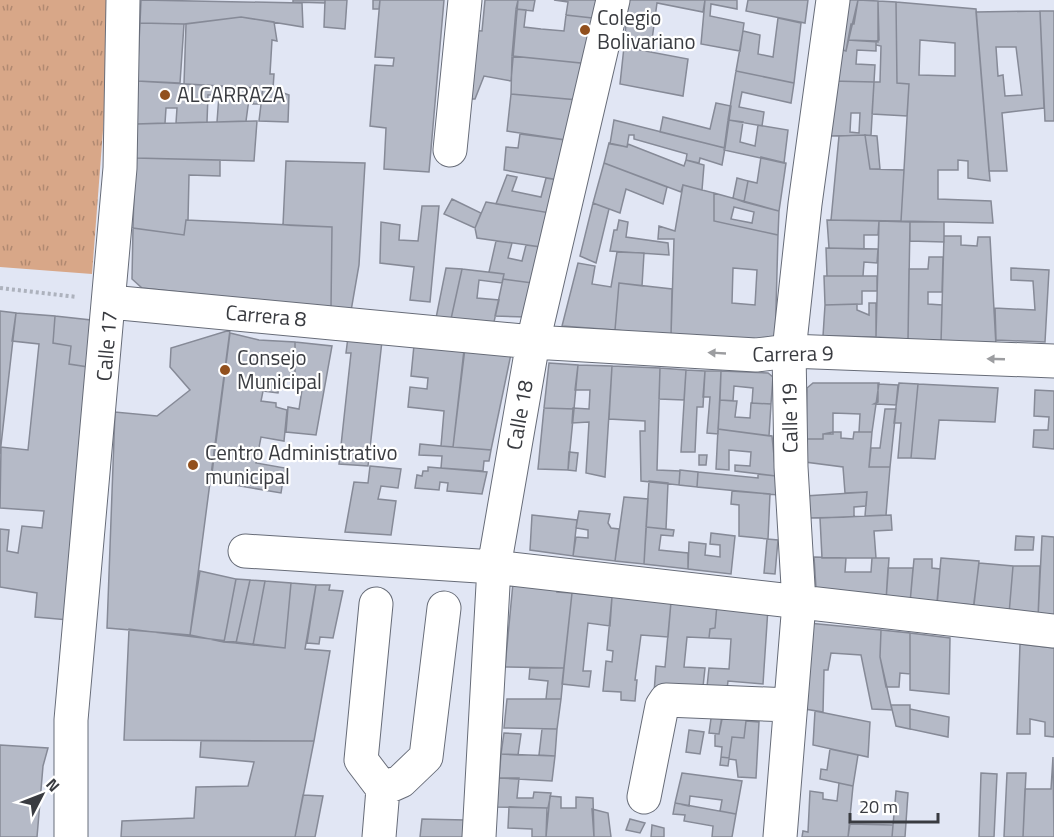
<svg xmlns="http://www.w3.org/2000/svg" width="1054" height="837" viewBox="0 0 1054 837" font-family="'Titillium Web',sans-serif">
<style>
.park{fill:url(#park-tufts)}
.building{fill:#b5bac7;stroke:#868a97;stroke-width:1.5;fill-rule:evenodd}
.lines{fill:none;stroke-linecap:round;stroke-linejoin:round}
.minor-casing{stroke:#676c78;stroke-width:35}
.path{stroke:#adb2bd;stroke-width:4;stroke-dasharray:3 3;stroke-linecap:butt}
.minor{stroke:#fff;stroke-width:33}
.oneway{fill:#9c9da0}
.poi-dot{fill:#92501d;stroke:#fff;stroke-width:2}
.labels{text-anchor:middle;stroke-width:4.5;stroke-linejoin:round;paint-order:stroke}
.poi-label{font-size:21px;fill:#393b40;stroke:#fff;text-anchor:start}
.street-label{font-size:21px;fill:#393b40;stroke:#fff}
</style>
<defs>
<pattern id="park-tufts" width="24" height="20" patternUnits="userSpaceOnUse" patternTransform="scale(1.5)"><rect width="24" height="20" fill="#d8a788"/><path d="M3 7l-1-3M5 7V3M7 7l1-3M15 17l-1-3M17 17v-4M19 17l1-3" fill="none" stroke="#b08971"/></pattern>
</defs>
<rect width="100%" height="100%" fill="#e1e6f4"/>
<!-- park -->
<path class="park" d="M 0,0 L 113,0 L 92,274 L 0,267 Z"/>
<!-- building -->
<path class="building" d="M 141,0 L 302,3 L 303,27 L 241,17 L 184,24 L 140,23 Z
M 293,0 L 325,0 L 325,3 L 293,2 Z
M 325,0 L 347,0 L 345,29 L 324,27 Z
M 373,0 L 380,0 L 379,9 L 373,9 Z
M 380,0 L 444,0 L 429,172 L 384,169 L 386,128 L 370,126 L 375,65 L 393,66 L 394,58 L 375,57 Z
M 485,0 L 518,0 L 511,81 L 484,76 L 475,99 L 460,99 L 467,30 L 482,31 Z
M 518,0 L 535,0 L 533,11 L 516,9 Z
M 554,0 L 604,0 L 601,19 L 566,15 L 568,2 Z
M 628,0 L 705,0 L 703,12 L 657,3 L 652,40 L 643,39 L 642,50 L 624,47 Z
M 705,0 L 737,0 L 737,9 L 711,4 L 710,16 L 744,23 L 740,51 L 701,44 Z
M 748,0 L 808,0 L 805,23 L 746,11 Z
M 837,0 L 858,0 L 846,51 L 833,47 Z
M 858,0 L 878,1 L 878,42 L 848,40 L 851,24 L 854,24 Z
M 878,1 L 896,2 L 897,83 L 909,84 L 907,116 L 872,114 L 874,82 L 880,82 L 881,46 L 876,45 L 876,41 L 879,40 Z
M 896,2 L 976,9 L 990,181 L 968,178 L 968,161 L 958,160 L 958,170 L 938,170 L 938,199 L 991,201 L 993,223 L 901,221 L 909,84 L 897,83 ZM 920,40 L 955,43 L 955,76 L 919,75 Z
M 516,9 L 526,10 L 524,27 L 541,29 L 564,31 L 566,15 L 601,19 L 590,64 L 512,56 Z
M 1040,11 L 1044,108 L 1002,113 L 1007,171 L 989,171 L 976,12 ZM 996,47 L 1016,47 L 1022,95 L 1005,96 L 1003,75 L 998,76 Z
M 1040,11 L 1054,11 L 1054,121 L 1045,121 Z
M 241,17 L 274,22 L 277,41 L 272,40 L 270,74 L 274,74 L 273,89 L 289,95 L 288,122 L 259,121 L 263,88 L 184,84 L 186,24 Z
M 778,18 L 801,23 L 794,83 L 736,71 L 743,31 L 760,35 L 758,54 L 773,57 Z
M 140,23 L 184,24 L 180,83 L 137,81 Z
M 848,40 L 876,41 L 876,51 L 857,50 L 856,64 L 875,65 L 874,82 L 831,81 L 833,47 L 846,51 Z
M 624,47 L 688,59 L 683,96 L 620,84 Z
M 512,56 L 590,64 L 578,100 L 511,94 Z
M 736,71 L 794,83 L 791,103 L 742,92 L 739,107 L 764,112 L 762,126 L 728,120 Z
M 137,81 L 237,87 L 263,88 L 261,104 L 253,104 L 254,99 L 249,99 L 246,121 L 217,122 L 219,95 L 208,95 L 207,122 L 176,123 L 177,108 L 166,108 L 165,123 L 136,124 Z
M 831,81 L 874,82 L 871,135 L 826,136 ZM 851,113 L 860,113 L 859,133 L 850,132 Z
M 511,94 L 578,100 L 573,141 L 507,131 Z
M 716,103 L 731,106 L 725,148 L 660,132 L 663,117 L 710,129 Z
M 614,120 L 725,148 L 722,165 L 700,158 L 699,163 L 686,160 L 687,154 L 634,139 L 634,135 L 629,135 L 627,147 L 610,144 Z
M 728,120 L 743,122 L 740,142 L 755,146 L 758,125 L 788,130 L 784,163 L 724,150 Z
M 257,121 L 254,161 L 135,158 L 136,124 Z
M 520,134 L 573,141 L 564,181 L 504,170 L 506,147 L 518,148 Z
M 865,135 L 870,169 L 904,170 L 901,221 L 831,220 L 839,136 Z
M 865,135 L 877,136 L 880,169 L 870,169 Z
M 609,143 L 627,147 L 628,144 L 684,166 L 686,160 L 704,165 L 702,190 L 683,185 L 681,192 L 604,163 Z
M 761,157 L 786,163 L 779,211 L 744,202 L 748,181 L 757,183 Z
M 135,158 L 220,160 L 220,176 L 189,175 L 188,220 L 186,220 L 184,235 L 133,228 Z
M 286,161 L 365,163 L 359,265 L 351,311 L 331,308 L 332,227 L 283,225 Z
M 604,163 L 667,187 L 663,204 L 626,189 L 620,213 L 593,203 Z
M 507,175 L 517,177 L 512,191 L 541,197 L 546,178 L 564,181 L 556,214 L 496,204 Z
M 737,178 L 748,181 L 744,202 L 733,198 Z
M 683,185 L 714,193 L 714,221 L 778,235 L 775,345 L 671,336 L 674,239 L 658,239 L 659,226 L 675,231 ZM 733,268 L 757,270 L 755,305 L 732,303 Z
M 714,193 L 779,211 L 778,235 L 714,221 ZM 734,207 L 754,212 L 752,223 L 731,219 Z
M 452,199 L 481,213 L 475,228 L 444,214 Z
M 486,202 L 556,214 L 548,248 L 477,238 L 475,228 Z
M 593,203 L 609,209 L 596,263 L 580,256 Z
M 422,206 L 439,206 L 430,302 L 410,300 L 414,267 L 380,263 L 381,222 L 400,225 L 399,240 L 418,241 Z
M 186,220 L 332,227 L 331,308 L 142,288 L 132,279 L 133,228 L 184,235 Z
M 619,220 L 628,222 L 626,237 L 668,243 L 669,255 L 610,251 L 614,230 L 617,230 Z
M 827,220 L 879,221 L 878,235 L 864,235 L 864,249 L 829,248 Z
M 879,221 L 910,222 L 908,339 L 876,337 Z
M 910,222 L 944,222 L 944,242 L 910,241 Z
M 944,236 L 961,236 L 961,245 L 977,246 L 978,237 L 990,237 L 996,346 L 941,343 Z
M 496,241 L 512,243 L 508,258 L 522,261 L 526,245 L 548,248 L 540,284 L 503,279 L 504,274 L 489,272 Z
M 826,248 L 878,249 L 877,263 L 864,262 L 863,276 L 827,276 Z
M 617,252 L 644,253 L 642,286 L 619,283 L 615,330 L 562,326 L 578,263 L 595,266 L 592,284 L 611,287 Z
M 929,257 L 943,257 L 942,292 L 928,292 L 928,304 L 942,305 L 941,343 L 908,342 L 909,269 L 928,269 Z
M 446,268 L 462,269 L 451,319 L 436,318 Z
M 1011,268 L 1049,270 L 1045,342 L 996,340 L 995,308 L 1035,310 L 1033,281 L 1011,280 Z
M 462,269 L 504,274 L 502,283 L 479,280 L 477,298 L 499,300 L 494,322 L 451,319 Z
M 824,276 L 877,276 L 877,291 L 862,291 L 862,304 L 825,305 Z
M 503,279 L 540,284 L 526,317 L 495,316 Z
M 619,283 L 672,289 L 671,336 L 615,330 Z
M 869,303 L 876,303 L 876,337 L 823,336 L 825,305 L 857,304 L 857,310 L 869,315 Z
M 0,311 L 16,313 L 0,454 Z
M 16,313 L 55,316 L 53,343 L 71,346 L 69,364 L 88,367 L 69,620 L 35,617 L 37,593 L 0,587 L 0,529 L 9,530 L 7,551 L 18,553 L 22,526 L 42,528 L 44,511 L 0,508 L 1,447 L 28,450 L 39,344 L 12,341 Z
M 55,316 L 91,320 L 88,367 L 69,364 L 71,346 L 53,343 Z
M 230,330 L 190,635 L 107,628 L 115,412 L 157,416 L 190,390 L 170,367 L 171,348 Z
M 230,333 L 259,340 L 295,342 L 295,380 L 281,379 L 278,393 L 263,391 L 261,401 L 276,403 L 276,407 L 287,410 L 284,441 L 261,437 L 256,463 L 285,468 L 281,493 L 211,481 Z
M 348,337 L 382,341 L 368,466 L 339,464 L 351,353 L 346,353 Z
M 295,342 L 332,346 L 316,435 L 286,432 L 288,407 L 299,409 L 303,383 L 295,381 Z
M 414,345 L 464,350 L 453,447 L 441,446 L 444,411 L 408,407 L 410,387 L 427,389 L 428,378 L 411,376 Z
M 465,348 L 511,354 L 491,450 L 453,447 Z
M 549,363 L 578,365 L 574,409 L 544,408 Z
M 578,365 L 612,366 L 605,477 L 586,473 L 589,422 L 572,423 L 573,408 L 589,409 L 590,390 L 575,390 Z
M 612,366 L 660,368 L 657,470 L 680,471 L 679,485 L 641,481 L 640,431 L 645,431 L 645,421 L 609,419 Z
M 660,368 L 686,370 L 684,400 L 659,399 Z
M 686,370 L 705,371 L 703,407 L 697,407 L 695,452 L 681,452 Z
M 705,371 L 721,371 L 718,434 L 707,433 L 710,397 L 703,397 Z
M 721,371 L 768,373 L 773,377 L 771,404 L 752,403 L 753,388 L 734,386 L 733,401 L 720,400 Z
M 813,383 L 879,383 L 872,432 L 859,432 L 860,414 L 833,413 L 833,434 L 823,434 L 823,439 L 806,439 L 807,388 Z
M 899,383 L 918,384 L 911,458 L 898,458 L 901,423 L 894,423 Z
M 878,384 L 898,385 L 896,405 L 874,404 L 878,402 Z
M 918,384 L 998,388 L 995,422 L 939,420 L 935,459 L 911,458 Z
M 1035,390 L 1054,391 L 1054,449 L 1033,447 L 1034,430 L 1048,430 L 1049,417 L 1034,416 Z
M 720,400 L 737,401 L 735,417 L 750,418 L 751,403 L 771,404 L 769,436 L 718,429 Z
M 544,408 L 574,409 L 568,470 L 538,469 Z
M 885,409 L 896,409 L 890,467 L 869,467 L 871,448 L 880,448 Z
M 718,429 L 772,436 L 776,476 L 735,471 L 735,465 L 750,466 L 751,452 L 729,450 L 729,470 L 716,469 Z
M 833,432 L 841,432 L 841,438 L 853,439 L 854,432 L 872,432 L 869,467 L 890,467 L 886,515 L 865,516 L 867,492 L 845,493 L 843,467 L 805,462 L 806,439 L 823,439 L 823,434 Z
M 420,444 L 441,446 L 491,450 L 489,461 L 484,461 L 483,471 L 441,468 L 442,456 L 419,455 Z
M 569,452 L 578,453 L 576,471 L 568,470 Z
M 699,455 L 707,455 L 706,465 L 699,465 Z
M 370,466 L 401,469 L 398,488 L 381,486 L 378,499 L 396,501 L 391,535 L 345,532 L 354,482 L 368,483 Z
M 428,467 L 487,472 L 482,494 L 447,491 L 448,483 L 440,482 L 439,490 L 415,488 L 417,475 L 422,476 L 423,471 L 428,471 Z
M 680,470 L 698,472 L 697,487 L 679,485 Z
M 698,472 L 758,478 L 758,474 L 776,476 L 778,495 L 697,487 Z
M 649,481 L 668,483 L 666,529 L 646,527 Z
M 732,491 L 770,494 L 768,539 L 739,536 L 739,505 L 731,504 Z
M 867,492 L 866,506 L 854,507 L 854,517 L 805,518 L 805,496 Z
M 624,497 L 648,499 L 644,564 L 615,561 Z
M 579,511 L 610,514 L 608,523 L 611,528 L 619,529 L 615,561 L 573,556 L 576,537 L 588,538 L 588,530 L 576,528 Z
M 532,515 L 577,520 L 573,556 L 530,550 Z
M 891,515 L 892,530 L 874,531 L 876,558 L 822,558 L 820,518 Z
M 646,527 L 674,530 L 673,536 L 661,535 L 659,550 L 688,553 L 688,569 L 644,564 Z
M 711,533 L 735,536 L 731,574 L 688,569 L 689,542 L 706,544 L 705,555 L 720,557 L 720,545 L 710,544 Z
M 1016,536 L 1034,537 L 1033,550 L 1015,550 Z
M 1042,536 L 1054,537 L 1054,620 L 1038,618 Z
M 767,539 L 778,540 L 775,574 L 764,573 Z
M 814,557 L 846,558 L 845,572 L 871,572 L 872,558 L 889,558 L 886,601 L 816,588 Z
M 941,558 L 979,561 L 974,605 L 937,602 Z
M 914,559 L 932,559 L 932,568 L 940,569 L 937,606 L 910,603 Z
M 979,563 L 1013,566 L 1009,614 L 973,610 Z
M 1013,566 L 1040,566 L 1038,618 L 1009,614 Z
M 888,568 L 913,568 L 910,603 L 886,601 Z
M 200,571 L 236,579 L 224,642 L 190,635 Z
M 236,579 L 250,580 L 236,643 L 224,642 Z
M 250,580 L 265,581 L 253,645 L 236,643 Z
M 265,581 L 291,583 L 285,648 L 253,645 Z
M 291,583 L 316,585 L 305,649 L 330,651 L 314,741 L 124,740 L 129,629 L 285,648 Z
M 513,583 L 558,586 L 557,592 L 572,593 L 564,668 L 505,667 Z
M 316,585 L 330,585 L 329,590 L 343,591 L 333,638 L 320,637 L 319,644 L 307,643 Z
M 572,593 L 612,597 L 610,626 L 588,623 L 583,671 L 591,671 L 589,687 L 562,684 Z
M 612,597 L 671,602 L 668,637 L 641,635 L 635,680 L 637,680 L 635,701 L 621,700 L 621,692 L 603,691 L 606,661 L 612,662 L 613,651 L 607,650 Z
M 671,602 L 717,604 L 715,628 L 710,629 L 709,638 L 687,637 L 684,667 L 705,668 L 702,696 L 654,693 L 656,666 L 665,667 Z
M 717,604 L 768,608 L 763,684 L 728,681 L 726,698 L 706,696 L 709,668 L 729,669 L 731,639 L 709,638 L 710,629 L 715,628 Z
M 808,623 L 881,630 L 880,657 L 892,710 L 872,709 L 861,655 L 831,653 L 828,670 L 824,670 L 823,712 L 805,709 Z
M 881,630 L 910,633 L 910,674 L 900,673 L 899,687 L 886,687 L 880,657 Z
M 910,633 L 950,638 L 949,694 L 910,690 Z
M 1020,644 L 1054,648 L 1054,737 L 1045,736 L 1045,722 L 1030,719 L 1030,734 L 1017,734 Z
M 530,668 L 564,668 L 561,699 L 546,699 L 548,681 L 529,679 Z
M 507,699 L 561,699 L 557,729 L 504,728 Z
M 713,704 L 724,704 L 719,734 L 709,733 Z
M 891,705 L 910,705 L 910,729 L 896,726 Z
M 910,709 L 949,717 L 948,737 L 910,729 Z
M 815,711 L 870,722 L 868,757 L 813,745 Z
M 739,714 L 759,716 L 759,722 L 746,721 L 744,738 L 732,737 L 729,758 L 721,757 L 722,747 L 715,746 L 715,734 L 719,734 L 722,719 L 738,719 Z
M 746,721 L 759,722 L 756,778 L 738,777 L 736,760 L 729,759 L 728,766 L 720,765 L 721,757 L 729,758 L 732,737 L 744,738 Z
M 542,729 L 557,729 L 555,756 L 539,755 Z
M 689,730 L 704,732 L 700,754 L 686,752 Z
M 504,733 L 521,734 L 518,755 L 501,754 Z
M 201,741 L 314,741 L 295,837 L 121,837 L 122,821 L 194,818 L 196,787 L 248,786 L 254,762 L 200,757 Z
M 0,745 L 48,748 L 43,766 L 37,837 L 0,837 Z
M 830,749 L 858,755 L 853,786 L 820,779 L 821,769 L 827,770 Z
M 501,754 L 555,756 L 552,781 L 499,778 Z
M 1053,757 L 1054,837 L 1023,837 L 1025,789 L 1051,789 Z
M 682,773 L 742,781 L 736,814 L 720,811 L 722,800 L 690,796 L 689,806 L 675,803 Z
M 981,773 L 997,774 L 994,837 L 979,837 Z
M 1007,773 L 1026,773 L 1023,837 L 1004,837 Z
M 499,778 L 519,778 L 517,798 L 533,798 L 534,792 L 551,793 L 548,808 L 496,807 Z
M 839,783 L 853,786 L 848,837 L 802,837 L 803,831 L 808,832 L 810,791 L 823,793 L 823,799 L 837,801 Z
M 896,791 L 908,793 L 905,837 L 892,837 Z
M 303,795 L 323,796 L 315,837 L 295,837 Z
M 550,796 L 561,797 L 561,808 L 576,808 L 576,797 L 593,798 L 594,837 L 546,837 Z
M 675,803 L 736,814 L 732,837 L 712,837 L 713,826 L 684,821 L 685,815 L 673,814 Z
M 509,807 L 547,808 L 546,837 L 532,837 L 532,829 L 508,828 Z
M 592,809 L 608,813 L 611,837 L 594,837 Z
M 422,819 L 465,820 L 463,837 L 420,837 Z
M 630,819 L 645,823 L 640,833 L 626,830 Z
M 850,824 L 893,825 L 892,837 L 848,837 Z
M 652,825 L 664,828 L 664,837 L 651,837 Z"/>
<g class="lines">
<!-- minor casing -->
<g class="minor-casing">
<path id="minor" d="M 450,150 L 465,0
M 110,302 L 533,342 L 756,355 L 789,351 L 1054,361
M 245,551 L 494,567 L 1054,631
M 376,604 L 361,760 L 383,789 L 379,837
M 383,789 L 401,781 L 426,757 L 444,608
M 644,797 L 662,706 L 666,700 L 790,705
M 71,837 L 71,720 L 120,168 L 123,0
M 479,837 L 494,567 L 533,342 L 613,0
M 780,837 L 799,603 L 791,467 L 789,351 L 805,204 L 833,0"/>
</g>
<!-- path -->
<path class="path" d="M 0,288 L 77,297"/>
<!-- minor -->
<use href="#minor" class="minor"/>
</g>
<!-- one-way arrows -->
<defs><path id="oneway-solid" d="M-6-.8H1V-3.2L6.5 0L1 3.2V.8H-6Z" transform="scale(1.5)"/></defs>
<g class="oneway">
<use href="#oneway-solid" transform="translate(717 353) rotate(-177)"/>
<use href="#oneway-solid" transform="translate(996 359) rotate(-178)"/>
</g>
<!-- markers -->
<g class="poi-dot">
<circle cx="585" cy="30" r="6"/>
<circle cx="165" cy="95" r="6"/>
<circle cx="225" cy="370" r="6"/>
<circle cx="193" cy="465" r="6"/>
</g>
<g class="labels">
<!-- poi labels -->
<g class="poi-label">
<text x="597" y="25">Colegio<tspan x="597" dy="24">Bolivariano</tspan></text>
<text x="177" y="102">ALCARRAZA</text>
<text x="237" y="365">Consejo<tspan x="237" dy="24">Municipal</tspan></text>
<text x="205" y="460">Centro Administrativo<tspan x="205" dy="24">municipal</tspan></text>
</g>
<!-- street labels -->
<g class="street-label">
<text transform="translate(266 316) rotate(5)" y="7">Carrera 8</text>
<text transform="translate(107 346) rotate(-85)" y="7">Calle 17</text>
<text transform="translate(793 354) rotate(-1)" y="7">Carrera 9</text>
<text transform="translate(520 415) rotate(-80)" y="7">Calle 18</text>
<text transform="translate(790 418) rotate(-91)" y="7">Calle 19</text>
</g>
</g>
<!-- north arrow -->
<g transform="translate(42 795) rotate(48)" stroke="#ffffff" stroke-width="4.5" paint-order="stroke">
<path d="M0-4.5L10 22L0 15L-10 22Z" fill="#393b40"/>
<text y="-9" font-size="16" font-weight="bold" text-anchor="middle" fill="#393b40">N</text>
</g>
<!-- scale -->
<path d="M850 813v9h88v-9" fill="none" stroke="#393b40" stroke-width="3"/>
<text x="859" y="813" font-size="18" fill="#393b40" stroke="#ffffff" stroke-width="4.5" paint-order="stroke">20 m</text>
</svg>
